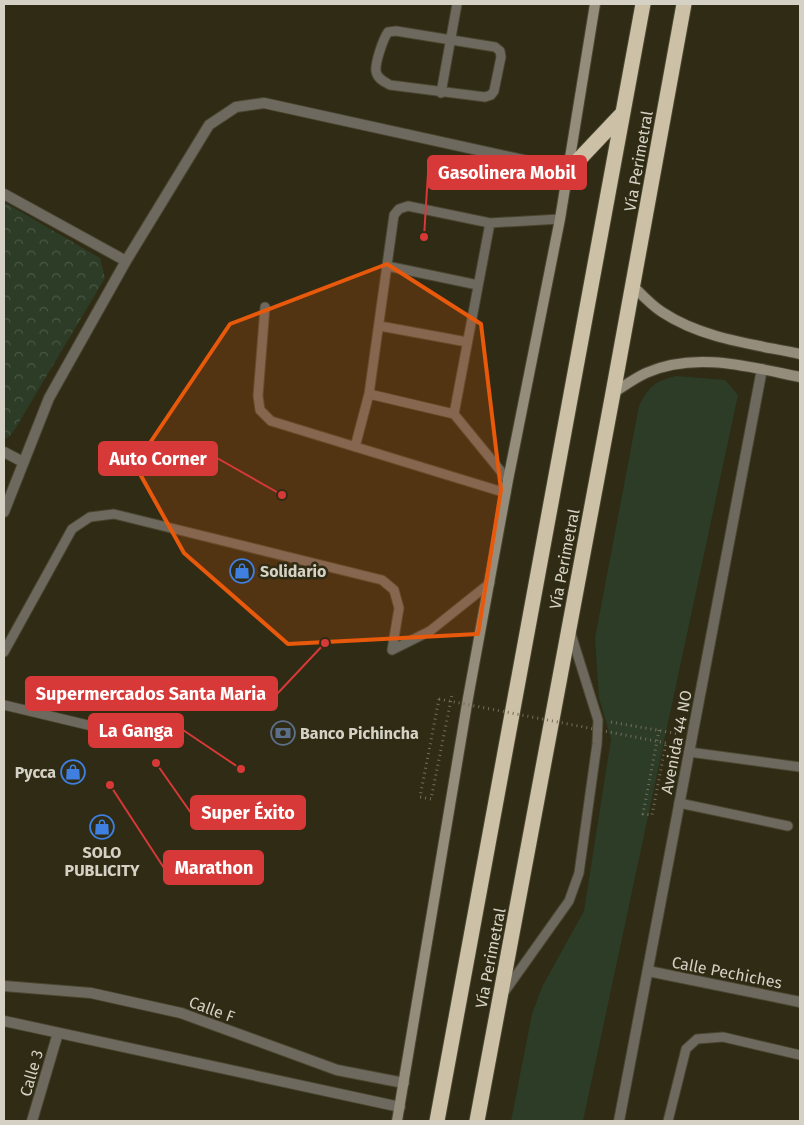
<svg xmlns="http://www.w3.org/2000/svg" width="804" height="1125" viewBox="0 0 804 1125" font-family="'Fira Sans',sans-serif">
<style>
.green{fill:#2d3c26}
.park{fill:url(#park-crowns)}
.lines{fill:none;stroke-linecap:round;stroke-linejoin:round}
.lane-casing{stroke:#4a4630;stroke-width:11}
.street-casing{stroke:#4a4630;stroke-width:12}
.secondary-casing{stroke:#4a4630;stroke-width:12}
.highway-casing{stroke:#4a4630;stroke-width:17}
.path{stroke:#736f5c;stroke-width:3;stroke-dasharray:1 4;stroke-linecap:butt}
.lane{stroke:#6e695f;stroke-width:9}
.street{stroke:#6e695f;stroke-width:10}
.secondary{stroke:#948d7c;stroke-width:10}
.highway{stroke:#ccc0a7;stroke-width:15}
.path-bridge{stroke:#736f5c;stroke-width:3;stroke-dasharray:1 4;stroke-linecap:butt}
.marked{fill:#e8590c;fill-opacity:0.2;stroke:#e8590c;stroke-width:4;stroke-linejoin:round}
.labels{text-anchor:middle;stroke-width:5;stroke-linejoin:round;paint-order:stroke}
.street-label{font-size:16px;fill:#d5d2c5;stroke:#2f2b14}
.poi-label{font-size:16px;font-weight:bold;fill:#d5d2c5;stroke:#2f2b14;text-anchor:start}
.leader{fill:none;stroke:#d63938;stroke-width:2}
.callout-dot{fill:#d63938;stroke:#2f2b14;stroke-width:2}
.callout{fill:#d63938;stroke:#d63938;stroke-width:2}
.callout-label{font-size:18px;text-anchor:middle;font-weight:bold;fill:#fff}
</style>
<defs>
<pattern id="park-crowns" width="20" height="18" patternUnits="userSpaceOnUse" patternTransform="scale(1.25)"><rect width="20" height="18" fill="#2d3c26"/><path d="M2 6a3 3 0 1 1 6 0M12 15a3 3 0 1 1 6 0" fill="none" stroke="#4b5744"/></pattern>
</defs>
<rect width="100%" height="100%" fill="#2f2b14"/>
<!-- green -->
<path class="green" d="M 676,376 L 725,380 L 738,395 L 583,1121 L 511,1121 L 532,1014 L 543,985 L 584,911 L 611,739 L 599,698 L 595,638 L 639,406 C 649,387 654,381 676,376 Z"/>
<!-- park -->
<path class="park" d="M 4,202 L 100,258 L 105,278 L 15,429 L 10,436 L 4,440 Z"/>
<g class="lines">
<!-- lane casing -->
<g class="lane-casing">
<path id="lane" d="M 396,31 L 495,47 L 500,51 L 501,57 L 494,91 L 491,95 L 485,97 L 390,85 C 385,82 377,79 376,71 C 375,63 383,39 388,32 Z
M 441,93 L 457,4
M 387,266 L 478,285
M 265,307 L 258,396 L 260,410 L 271,421 L 506,493
M 380,326 L 467,342
M 454,414 L 369,394 L 394,215 L 399,209 L 408,206 L 490,223
M 355,447 L 369,394
M 508,480 L 454,414 L 490,223 L 560,219
M 392,650 L 430,631 L 490,583
M 4,652 L 72,529 L 90,517 L 114,514 L 382,580 L 394,590 L 399,608 L 392,650
M 4,705 L 142,738
M 689,752 L 800,767
M 679,803 L 788,826
M 505,991 L 569,901 L 579,873 L 597,744 L 598,720 L 571,634
M 668,1121 L 686,1049 L 697,1039 L 723,1037 L 800,1055"/>
</g>
<!-- street casing -->
<g class="street-casing">
<path id="street" d="M 4,194 L 126,261
M 4,452 L 23,462
M 4,512 L 49,398 L 126,261 L 209,125 L 236,107 L 264,103 L 569,170
M 648,971 L 800,1002
M 4,986 L 91,993 L 181,1013 L 337,1070 L 404,1083
M 4,1021 L 400,1107
M 32,1121 L 58,1033
M 619,1121 L 762,369"/>
</g>
<!-- secondary casing -->
<g class="secondary-casing">
<path id="secondary" d="M 633,286 C 642,295 651,305 662,312 C 703,339 753,344 800,354
M 613,393 C 624,386 635,378 646,373 C 695,351 750,367 800,377
M 397,1121 L 468,698 L 508,480 L 560,219 L 595,4"/>
</g>
<!-- highway casing -->
<g class="highway-casing">
<path id="highway" d="M 569,170 L 622,114
M 437,1121 L 643,4
M 477,1121 L 613,393 L 684,4"/>
</g>
<!-- path -->
<path class="path" d="M 439,699 L 420,797 L 431,799 L 452,695 L 455,695
M 611,722 L 679,734
M 659,730 L 643,814 L 652,815 L 666,743"/>
<!-- lane -->
<use href="#lane" class="lane"/>
<!-- street -->
<use href="#street" class="street"/>
<!-- secondary -->
<use href="#secondary" class="secondary"/>
<!-- highway -->
<use href="#highway" class="highway"/>
<!-- path-bridge -->
<path class="path-bridge" d="M 439,699 L 666,743"/>
</g>
<!-- marked area -->
<path class="marked" d="M 387,264 L 481,324 L 501,490 L 478,634 L 288,644 L 184,553 L 135,465 L 230,324 Z"/>
<!-- icons -->
<defs>
<g id="shop-ring" transform="scale(1.25)"><circle r="9.5" fill="#2f2b14" stroke="#3f7fe0" stroke-width="1.5"/><path d="M-5-2.5h2.3a2.7 3.5 0 0 1 5.4 0H5L5.5 6h-11ZM-1.5-2.5h3a1.5 2.3 0 0 0-3 0Z" fill="#3f7fe0"/></g>
<g id="bank-ring" transform="scale(1.25)"><circle r="9.5" fill="#2f2b14" stroke="#5c6f8a" stroke-width="1.5"/><path d="M-6-4H6V4H-6ZM0-2.3a2.3 2.3 0 1 0 0 4.6a2.3 2.3 0 1 0 0-4.6Z" fill="#5c6f8a"/></g>
</defs>
<g fill-rule="evenodd">
<use href="#shop-ring" x="242" y="571"/>
<use href="#bank-ring" x="283" y="733"/>
<use href="#shop-ring" x="73" y="772"/>
<use href="#shop-ring" x="102" y="827"/>
</g>
<g class="labels">
<!-- street labels -->
<g class="street-label">
<text transform="translate(638 161) rotate(-80)" y="6">Vía Perimetral</text>
<text transform="translate(564 559) rotate(-79)" y="6">Vía Perimetral</text>
<text transform="translate(676 742) rotate(-79)" y="6">Avenida 44 NO</text>
<text transform="translate(490 958) rotate(-79)" y="6">Vía Perimetral</text>
<text transform="translate(727 972) rotate(11)" y="6">Calle Pechiches</text>
<text transform="translate(212 1009) rotate(20)" y="6">Calle F</text>
<text transform="translate(31 1073) rotate(-74)" y="6">Calle 3</text>
</g>
<!-- poi labels -->
<g class="poi-label">
<text x="260" y="577">Solidario</text>
<text x="300" y="739">Banco Pichincha</text>
<text x="56" y="778" text-anchor="end">Pycca</text>
<text x="102" y="858" text-anchor="middle">SOLO<tspan x="102" dy="18">PUBLICITY</tspan></text>
</g>
</g>
<!-- callouts -->
<path class="leader" d="M424 237L428 173M282 495L217 458M325 643L277 694M241 769L183 730M156 763L191 813M110 785L164 868"/>
<g class="callout-dot">
<circle cx="424" cy="237" r="5"/>
<circle cx="282" cy="495" r="5"/>
<circle cx="325" cy="643" r="5"/>
<circle cx="241" cy="769" r="5"/>
<circle cx="156" cy="763" r="5"/>
<circle cx="110" cy="785" r="5"/>
</g>
<g class="callout">
<rect x="428" y="156" width="158" height="33" rx="5"/>
<rect x="99" y="442" width="118" height="33" rx="5"/>
<rect x="26" y="677" width="251" height="33" rx="5"/>
<rect x="89" y="714" width="94" height="33" rx="5"/>
<rect x="191" y="796" width="114" height="33" rx="5"/>
<rect x="164" y="851" width="99" height="33" rx="5"/>
</g>
<g class="callout-label">
<text x="507" y="179">Gasolinera Mobil</text>
<text x="158" y="465">Auto Corner</text>
<text x="151" y="700">Supermercados Santa Maria</text>
<text x="136" y="737">La Ganga</text>
<text x="248" y="819">Super Éxito</text>
<text x="214" y="874">Marathon</text>
</g>
<!-- border -->
<rect width="804" height="1125" fill="none" stroke="#d5d2c5" stroke-width="10"/>
</svg>
